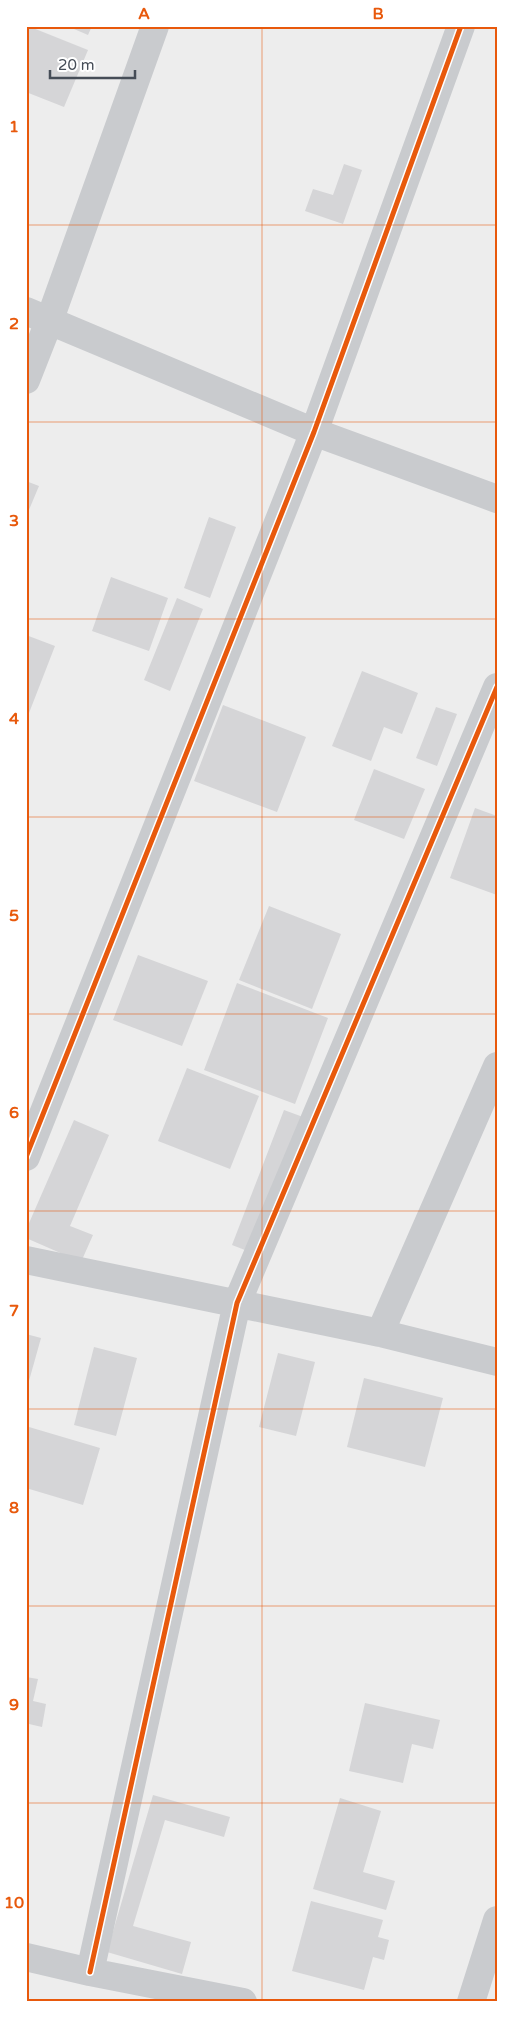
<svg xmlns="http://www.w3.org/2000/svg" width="523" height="2028" viewBox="0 0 523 2028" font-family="'Varela Round',sans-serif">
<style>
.building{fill:#d5d5d7}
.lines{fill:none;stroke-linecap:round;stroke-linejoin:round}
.minor{stroke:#c9cbce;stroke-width:28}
.cycleway-casing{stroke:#fff;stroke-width:8}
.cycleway{stroke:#e8590c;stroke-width:5}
.grid{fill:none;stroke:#e8590c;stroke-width:1;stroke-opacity:0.55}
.neatline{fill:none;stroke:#e8590c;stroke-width:2}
.grid-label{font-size:16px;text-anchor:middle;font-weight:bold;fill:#e8590c}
</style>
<rect width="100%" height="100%" fill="#ededed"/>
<!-- building -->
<path class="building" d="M 28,26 L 88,50 L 64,107 L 26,92 Z
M 67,26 L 92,26 L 88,35 Z
M 344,164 L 362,170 L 343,224 L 305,211 L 313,189 L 333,195 Z
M 26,481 L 39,486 L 26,517 Z
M 209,517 L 236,527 L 210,598 L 184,588 Z
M 111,577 L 168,598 L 149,651 L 92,631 Z
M 177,598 L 203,609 L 170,691 L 144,680 Z
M 26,635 L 55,646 L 29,713 L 26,712 Z
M 362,671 L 418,693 L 402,734 L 384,727 L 371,761 L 332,746 Z
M 223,705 L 306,737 L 277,812 L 194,781 Z
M 436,707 L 457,714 L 437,766 L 416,758 Z
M 374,769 L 425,789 L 404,839 L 354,820 Z
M 475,808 L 497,816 L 497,895 L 450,878 Z
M 269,906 L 341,934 L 312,1009 L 239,980 Z
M 138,955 L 208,981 L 182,1046 L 113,1020 Z
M 237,983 L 328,1018 L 295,1104 L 204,1070 Z
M 187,1068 L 259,1096 L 230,1169 L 158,1141 Z
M 284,1110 L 303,1117 L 250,1252 L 232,1245 Z
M 74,1120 L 109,1135 L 70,1226 L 93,1235 L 81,1262 L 26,1238 L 26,1230 Z
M 26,1334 L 41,1338 L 27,1388 L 26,1387 Z
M 94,1347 L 137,1358 L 116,1436 L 74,1425 Z
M 278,1353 L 315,1362 L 296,1436 L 259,1427 Z
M 364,1378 L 443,1398 L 425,1467 L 347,1447 Z
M 29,1427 L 100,1448 L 83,1505 L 26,1488 L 26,1437 Z
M 26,1677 L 38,1679 L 33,1701 L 46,1704 L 42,1727 L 29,1724 L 27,1732 Z
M 365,1703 L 440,1720 L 433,1749 L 412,1744 L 403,1783 L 349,1771 Z
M 153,1795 L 230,1817 L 224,1837 L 165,1820 L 133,1926 L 191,1942 L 182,1974 L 107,1952 Z
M 340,1798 L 381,1811 L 363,1872 L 395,1881 L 386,1910 L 313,1889 Z
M 311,1901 L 383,1920 L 378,1937 L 389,1940 L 384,1960 L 373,1957 L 364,1990 L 292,1971 Z"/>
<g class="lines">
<!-- minor -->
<path class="minor" d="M 26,311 L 314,432 L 497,499
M 26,380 L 50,319 L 155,26
M 26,1157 L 314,432 L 461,26
M 26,1260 L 380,1333 L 497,1362
M 380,1333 L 497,1066
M 26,1957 L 90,1972 L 243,2002
M 90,1972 L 237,1303 L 497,687
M 471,2002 L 497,1920"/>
<!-- cycleway casing -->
<g class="cycleway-casing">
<path id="cycleway" d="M 26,1157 L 314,432 L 461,26
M 90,1972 L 237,1303 L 497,687"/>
</g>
<!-- cycleway -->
<use href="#cycleway" class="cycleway"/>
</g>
<!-- grid -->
<path class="grid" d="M 262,26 L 262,2002M 26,225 L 497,225M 26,422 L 497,422M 26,619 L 497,619M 26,817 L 497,817M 26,1014 L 497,1014M 26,1211 L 497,1211M 26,1409 L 497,1409M 26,1606 L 497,1606M 26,1803 L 497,1803"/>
<!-- border -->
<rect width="523" height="2028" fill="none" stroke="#ffffff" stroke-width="55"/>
<!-- scale -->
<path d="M50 70v8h85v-8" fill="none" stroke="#464d57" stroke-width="2.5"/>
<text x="58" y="70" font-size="15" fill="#464d57" stroke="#ffffff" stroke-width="4" paint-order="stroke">20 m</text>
<rect x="28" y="28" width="468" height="1972" class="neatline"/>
<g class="grid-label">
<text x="144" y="19">A</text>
<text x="378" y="19">B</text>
<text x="14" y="132">1</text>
<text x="14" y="329">2</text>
<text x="14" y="526">3</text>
<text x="14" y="724">4</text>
<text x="14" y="921">5</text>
<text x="14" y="1118">6</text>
<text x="14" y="1316">7</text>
<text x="14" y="1513">8</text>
<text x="14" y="1710">9</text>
<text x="14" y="1908">10</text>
</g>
</svg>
